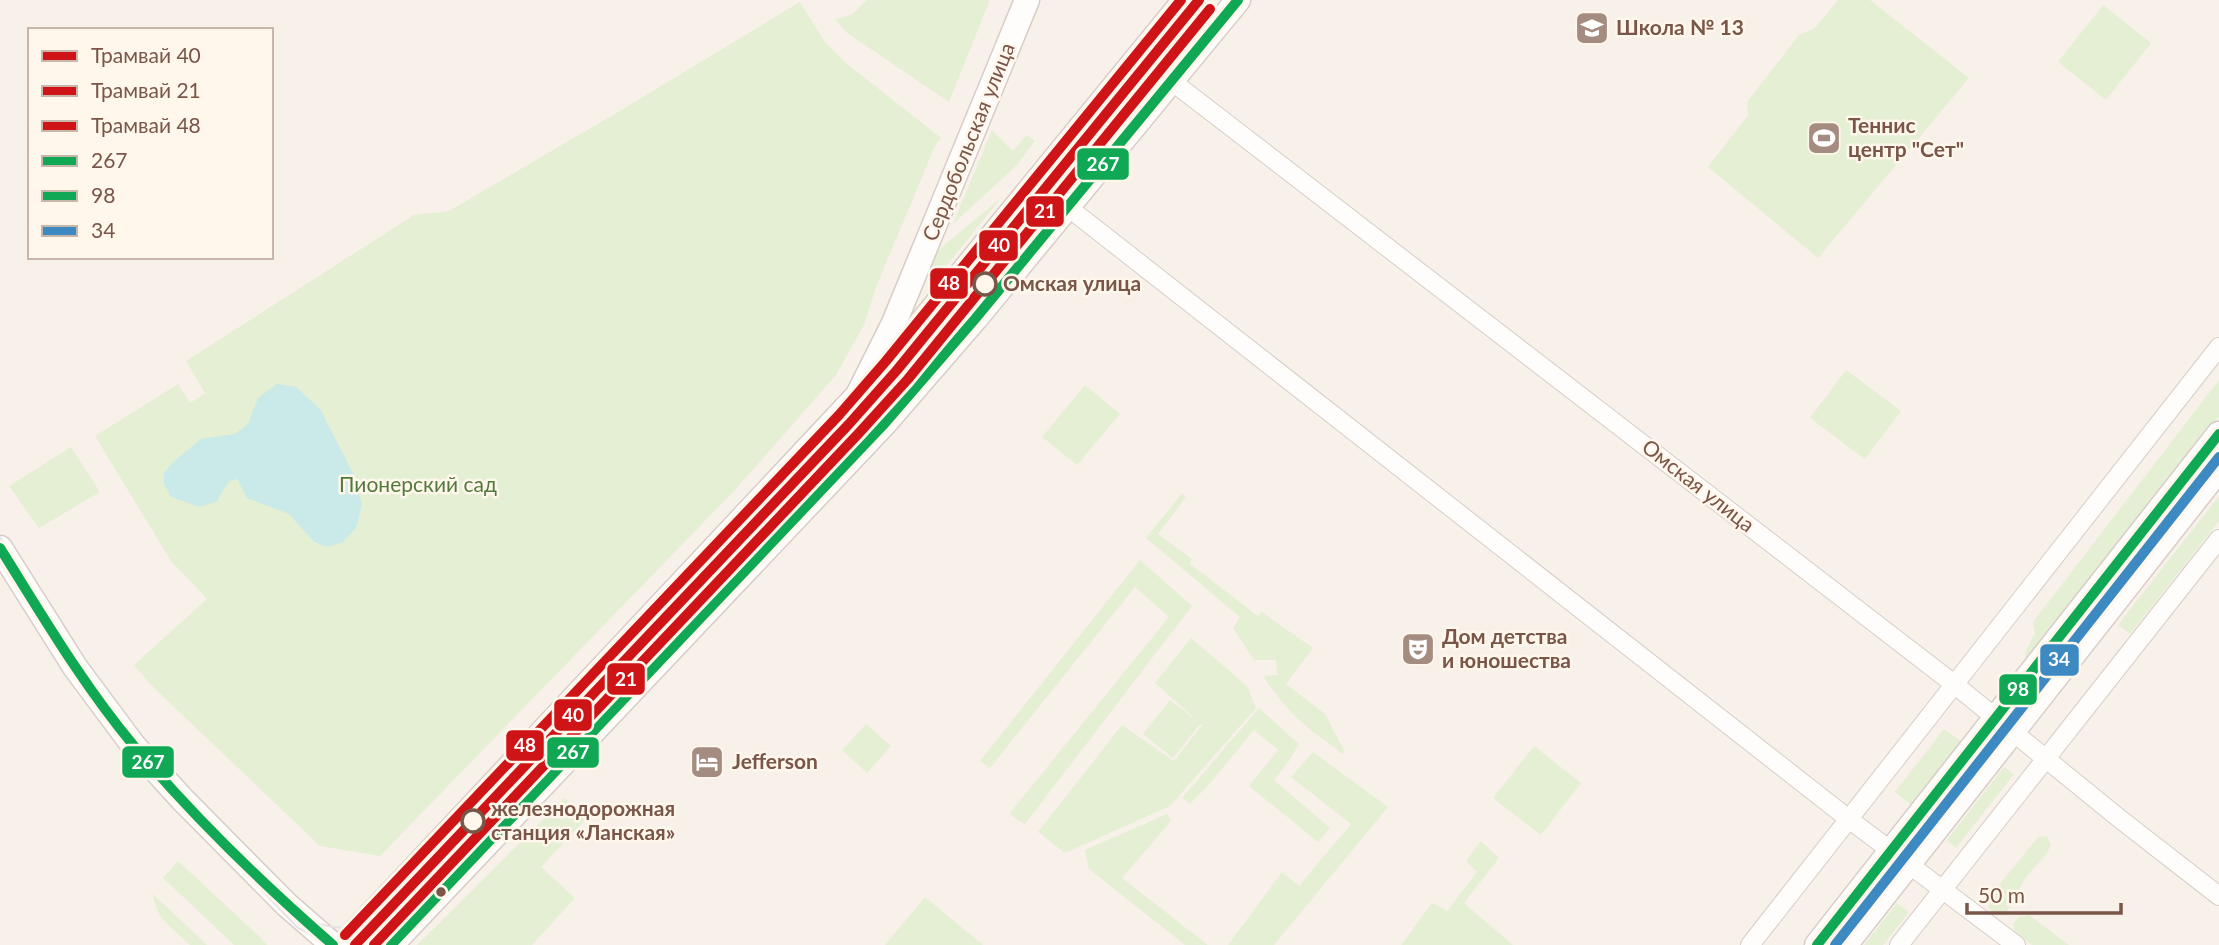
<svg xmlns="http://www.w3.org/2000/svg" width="2219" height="945" viewBox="0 0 2219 945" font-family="Lato,sans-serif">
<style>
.green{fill:#e5efd4}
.water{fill:#cae9e9}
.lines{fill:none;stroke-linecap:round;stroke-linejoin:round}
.street-casing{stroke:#d6cdc7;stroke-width:20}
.secondary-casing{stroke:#d8cdc6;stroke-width:27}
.street{stroke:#fefdfc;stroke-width:18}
.secondary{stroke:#fefdfc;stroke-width:24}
.tram{stroke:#e4e2e5;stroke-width:2}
.bus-1-casing{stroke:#fff6ec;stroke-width:16}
.bus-2-casing{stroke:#fff6ec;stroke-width:16}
.bus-3-casing{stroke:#fff6ec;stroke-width:16}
.bus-1{stroke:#10a855;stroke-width:10}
.bus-2{stroke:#10a855;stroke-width:10}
.bus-3{stroke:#3d8ac2;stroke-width:10}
.tram-1-casing{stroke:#fff6ec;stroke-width:16}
.tram-2-casing{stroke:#fff6ec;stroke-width:16}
.tram-3-casing{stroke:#fff6ec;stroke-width:16}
.tram-1{stroke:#ce1417;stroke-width:10}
.tram-2{stroke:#ce1417;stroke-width:10}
.tram-3{stroke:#ce1417;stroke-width:10}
.stop-dot{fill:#fff6ec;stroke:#795648;stroke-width:3.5}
.bus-dot{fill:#795648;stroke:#fff6ec;stroke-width:2.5}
.labels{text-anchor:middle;stroke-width:5;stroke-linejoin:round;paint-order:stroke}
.poi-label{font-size:21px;font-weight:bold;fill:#795648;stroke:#fff6ec;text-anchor:start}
.street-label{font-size:21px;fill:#795648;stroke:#fff6ec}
.stop-label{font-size:21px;font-weight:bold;fill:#795648;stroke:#fff6ec;text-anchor:start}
.park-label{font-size:21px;fill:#527a3c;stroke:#fff6ec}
.line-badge{stroke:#fff6ec;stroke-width:2.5}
.badge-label{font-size:19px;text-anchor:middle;font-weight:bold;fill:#fff}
</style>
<rect width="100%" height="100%" fill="#f8f1ea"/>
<!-- green -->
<path class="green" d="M 867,0 L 990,0 L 949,102 L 847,33 L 835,19 L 851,15 Z
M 1838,0 L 1870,0 L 1969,78 L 1818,258 L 1708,167 L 1748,115 L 1747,102 L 1799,35 L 1814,29 Z
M 800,2 L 825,42 L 846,63 L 941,138 L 935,146 L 876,287 L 864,325 L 836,375 L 735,490 L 380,856 L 320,846 L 152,686 L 134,665 L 207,599 L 171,561 L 95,436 L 178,384 L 190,403 L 205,393 L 186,361 L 414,215 L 449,211 L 618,112 Z
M 2103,5 L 2151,43 L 2106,100 L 2058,62 Z
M 992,130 L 1013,151 L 1027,135 L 1035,141 L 1016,166 L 953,224 Z
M 1002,197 L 942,271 L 937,273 L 932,271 L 930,264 L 936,252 Z
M 1846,370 L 1901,411 L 1865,459 L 1810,418 Z
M 2219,380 L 2219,416 L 2027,665 L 2025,652 L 2035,633 L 2033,622 Z
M 1085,385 L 1120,414 L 1077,465 L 1042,437 Z
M 71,447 L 100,492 L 39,528 L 9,486 Z
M 1182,493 L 1186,497 L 1158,534 L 1192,559 L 1190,564 L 1258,616 L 1262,612 L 1313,648 L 1286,684 L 1325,714 L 1345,752 L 1342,754 C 1334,746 1325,741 1316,734 C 1295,719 1277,697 1263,676 L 1277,675 L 1276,660 L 1254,660 L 1233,628 L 1240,617 L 1146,538 Z
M 2219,496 L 2219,521 L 2130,634 L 2118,625 Z
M 1140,560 L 1192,606 L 1025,824 L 1009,814 L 1169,617 L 1135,587 L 990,768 L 980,761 Z
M 1191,638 L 1247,686 L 1256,708 L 1170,806 L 1065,853 L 1038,832 L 1122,725 L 1174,761 L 1202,725 L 1200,724 L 1173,758 L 1143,734 L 1170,700 L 1198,721 L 1155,683 Z
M 1259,708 L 1299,744 L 1289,761 L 1274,780 L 1330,828 L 1318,842 L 1249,786 L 1278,750 L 1254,730 L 1206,788 L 1190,804 L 1182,798 Z
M 866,724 L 891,746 L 867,773 L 842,750 Z
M 1944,729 L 1961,741 L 1911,805 L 1895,792 Z
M 1534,746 L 1581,783 L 1541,835 L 1493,798 Z
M 1313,752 L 1388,807 L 1274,945 L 1228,945 L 1282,872 L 1299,886 L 1351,824 L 1291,777 Z
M 2004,767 L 2014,774 L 1956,848 L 1947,840 Z
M 565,798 L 586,819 L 541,867 L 575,898 L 532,945 L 417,945 Z
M 1167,814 L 1171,821 L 1122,878 L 1208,945 L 1185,945 L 1089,869 L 1085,850 Z
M 2047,836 L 2051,845 C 2045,859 2031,869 2023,882 C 2016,893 2012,906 2003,916 L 1993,913 L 1988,907 L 1995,890 L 2038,837 Z
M 1481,841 L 1499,858 L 1464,903 L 1513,945 L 1401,945 L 1432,903 L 1447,911 L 1477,872 L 1466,861 Z
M 178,861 L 259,936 L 267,945 L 234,945 L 163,878 Z
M 153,894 L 207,945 L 190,945 C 173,928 156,920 153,894 Z
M 925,897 L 983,945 L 885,945 Z
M 1897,903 L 1909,912 L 1883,945 L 1864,945 Z
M 2029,915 L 2069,945 L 2032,945 L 2015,932 L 2013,924 L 2019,917 Z"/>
<!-- water -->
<path class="water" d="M 277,384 L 296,387 L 320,409 L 355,477 L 362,505 L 356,528 L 343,542 L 328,547 L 314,542 L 289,514 L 247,498 L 237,479 L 229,481 L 217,501 L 200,507 L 171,497 L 164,484 L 164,473 L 173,462 L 201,439 L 235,434 L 248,424 L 258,398 Z"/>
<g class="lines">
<!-- street casing -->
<g class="street-casing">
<path id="street" d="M 1139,56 L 1954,684 L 2120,819 L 2219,896
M 1037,183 L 1850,820 L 2016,945
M 1750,945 L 2219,347
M 1899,945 L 2219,539"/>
</g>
<!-- secondary casing -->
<g class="secondary-casing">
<path id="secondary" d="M 885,423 L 856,399 L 894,323 L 1027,0
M 0,548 L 75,667 L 133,745 L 182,799 L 287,905 L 333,945
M 343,945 L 892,359 L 1185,0
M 391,945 L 885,423 L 975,319 L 1238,0
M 1817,945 L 2219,434
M 1845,945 L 2219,469"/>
</g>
<!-- street -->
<use href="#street" class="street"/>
<!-- secondary -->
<use href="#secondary" class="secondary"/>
<!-- tram -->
<path class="tram" d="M 0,537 C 36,594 70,653 111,707 C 169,782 237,848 303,916 L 318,938
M 0,562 L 70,671 L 129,749 L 161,786 L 298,928 C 334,945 360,945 394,923
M 307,917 C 336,936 364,926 390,908"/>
<!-- bus-1 casing -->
<g class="bus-1-casing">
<path id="bus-1" d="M 0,548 C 42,615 83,685 134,746 C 193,816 264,885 333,945
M 391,945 L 885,423 L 975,319 L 1238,0"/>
</g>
<!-- bus-2 casing -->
<g class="bus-2-casing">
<path id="bus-2" d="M 1817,945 L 2219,434"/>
</g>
<!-- bus-3 casing -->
<g class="bus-3-casing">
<path id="bus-3" d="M 1835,945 L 2219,457"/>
</g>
<!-- bus-1 -->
<use href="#bus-1" class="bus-1"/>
<!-- bus-2 -->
<use href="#bus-2" class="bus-2"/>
<!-- bus-3 -->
<use href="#bus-3" class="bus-3"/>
<!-- tram-1 casing -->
<g class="tram-1-casing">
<path id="tram-1" d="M 355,945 L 849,424 L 897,370 L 1199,0"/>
</g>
<!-- tram-2 casing -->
<g class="tram-2-casing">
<path id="tram-2" d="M 374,945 L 859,433 L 908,379 L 1210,9"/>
</g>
<!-- tram-3 casing -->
<g class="tram-3-casing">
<path id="tram-3" d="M 345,935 L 839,415 L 886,361 L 1181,0"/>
</g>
<!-- tram-1 -->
<use href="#tram-1" class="tram-1"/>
<!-- tram-2 -->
<use href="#tram-2" class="tram-2"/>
<!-- tram-3 -->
<use href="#tram-3" class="tram-3"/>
</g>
<!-- icons -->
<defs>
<g id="school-square" transform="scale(1.75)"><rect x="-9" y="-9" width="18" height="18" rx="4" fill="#a58c81" stroke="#fff6ec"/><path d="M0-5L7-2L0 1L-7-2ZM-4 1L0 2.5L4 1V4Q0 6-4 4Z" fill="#fff"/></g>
<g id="stadium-square" transform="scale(1.75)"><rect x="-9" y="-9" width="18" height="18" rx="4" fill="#a58c81" stroke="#fff6ec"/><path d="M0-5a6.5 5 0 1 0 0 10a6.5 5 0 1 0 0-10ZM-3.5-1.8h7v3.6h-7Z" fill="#fff"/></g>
<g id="theatre-square" transform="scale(1.75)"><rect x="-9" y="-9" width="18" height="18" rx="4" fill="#a58c81" stroke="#fff6ec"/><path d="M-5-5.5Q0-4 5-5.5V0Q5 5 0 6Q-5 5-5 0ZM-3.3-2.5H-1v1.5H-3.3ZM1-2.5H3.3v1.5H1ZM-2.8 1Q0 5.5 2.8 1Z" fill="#fff"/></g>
<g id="hotel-square" transform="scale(1.75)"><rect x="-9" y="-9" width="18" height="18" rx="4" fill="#a58c81" stroke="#fff6ec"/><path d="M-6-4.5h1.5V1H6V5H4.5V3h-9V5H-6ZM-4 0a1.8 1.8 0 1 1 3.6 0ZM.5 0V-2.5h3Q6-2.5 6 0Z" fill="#fff"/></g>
</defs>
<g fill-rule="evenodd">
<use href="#school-square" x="1592" y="28"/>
<use href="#stadium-square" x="1824" y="138"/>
<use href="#theatre-square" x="1418" y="649"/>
<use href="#hotel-square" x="707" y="762"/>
</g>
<!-- markers -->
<g class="stop-dot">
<circle cx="985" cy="284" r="11"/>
<circle cx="473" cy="821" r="11"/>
</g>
<circle class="bus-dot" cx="441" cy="892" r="6"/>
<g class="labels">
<!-- poi labels -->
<g class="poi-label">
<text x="1616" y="35">Школа № 13</text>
<text x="1848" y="133">Теннис<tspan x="1848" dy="24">центр "Сет"</tspan></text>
<text x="1442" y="644">Дом детства<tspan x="1442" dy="24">и юношества</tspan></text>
<text x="732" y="769">Jefferson</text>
</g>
<!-- street labels -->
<g class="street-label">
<text transform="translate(969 142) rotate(-68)" y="7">Сердобольская улица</text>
<text transform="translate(1698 486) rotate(38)" y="7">Омская улица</text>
</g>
<!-- stop labels -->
<g class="stop-label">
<text x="1003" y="291">Омская улица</text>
<text x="491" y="816">железнодорожная<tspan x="491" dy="24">станция «Ланская»</tspan></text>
</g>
<!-- park labels -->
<g class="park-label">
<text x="418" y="492">Пионерский сад</text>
</g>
</g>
<g class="line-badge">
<rect x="1076" y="147" width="54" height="34" rx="7" fill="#10a855"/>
<rect x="1025" y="195" width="40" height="33" rx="7" fill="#ce1417"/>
<rect x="978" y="229" width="41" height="33" rx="7" fill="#ce1417"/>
<rect x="929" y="267" width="40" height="33" rx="7" fill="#ce1417"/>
<rect x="2039" y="643" width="41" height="34" rx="7" fill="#3d8ac2"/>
<rect x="606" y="662" width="40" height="34" rx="7" fill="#ce1417"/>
<rect x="1998" y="673" width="40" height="33" rx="7" fill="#10a855"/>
<rect x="553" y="698" width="40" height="34" rx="7" fill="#ce1417"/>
<rect x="505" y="729" width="40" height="33" rx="7" fill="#ce1417"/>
<rect x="546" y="736" width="54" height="33" rx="7" fill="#10a855"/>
<rect x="121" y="745" width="54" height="34" rx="7" fill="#10a855"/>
</g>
<g class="badge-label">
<text x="1103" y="171">267</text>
<text x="1045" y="218">21</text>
<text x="999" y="252">40</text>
<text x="949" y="290">48</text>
<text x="2059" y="666">34</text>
<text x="626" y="686">21</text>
<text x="2018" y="696">98</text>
<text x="573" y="722">40</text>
<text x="525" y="752">48</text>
<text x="573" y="759">267</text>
<text x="148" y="769">267</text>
</g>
<!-- legend -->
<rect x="28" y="28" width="245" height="231" fill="#fff6ec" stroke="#c9b6aa" stroke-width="2"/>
<rect x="42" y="51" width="35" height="10" fill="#ce1417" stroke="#c9b6aa" stroke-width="2"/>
<text x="91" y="63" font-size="21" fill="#795648">Трамвай 40</text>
<rect x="42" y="86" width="35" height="10" fill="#ce1417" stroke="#c9b6aa" stroke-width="2"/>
<text x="91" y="98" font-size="21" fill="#795648">Трамвай 21</text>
<rect x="42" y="121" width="35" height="10" fill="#ce1417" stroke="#c9b6aa" stroke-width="2"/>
<text x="91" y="133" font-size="21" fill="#795648">Трамвай 48</text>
<rect x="42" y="156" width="35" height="10" fill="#10a855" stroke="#c9b6aa" stroke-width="2"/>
<text x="91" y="168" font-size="21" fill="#795648">267</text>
<rect x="42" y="191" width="35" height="10" fill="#10a855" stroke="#c9b6aa" stroke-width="2"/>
<text x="91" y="203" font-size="21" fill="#795648">98</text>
<rect x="42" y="226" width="35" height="10" fill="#3d8ac2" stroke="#c9b6aa" stroke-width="2"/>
<text x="91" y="238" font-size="21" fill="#795648">34</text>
<!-- scale -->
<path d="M1967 903v10h154v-10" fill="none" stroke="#795648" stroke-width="3.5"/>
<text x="1978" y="903" font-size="21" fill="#795648" stroke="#fff6ec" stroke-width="5" paint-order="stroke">50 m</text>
</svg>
